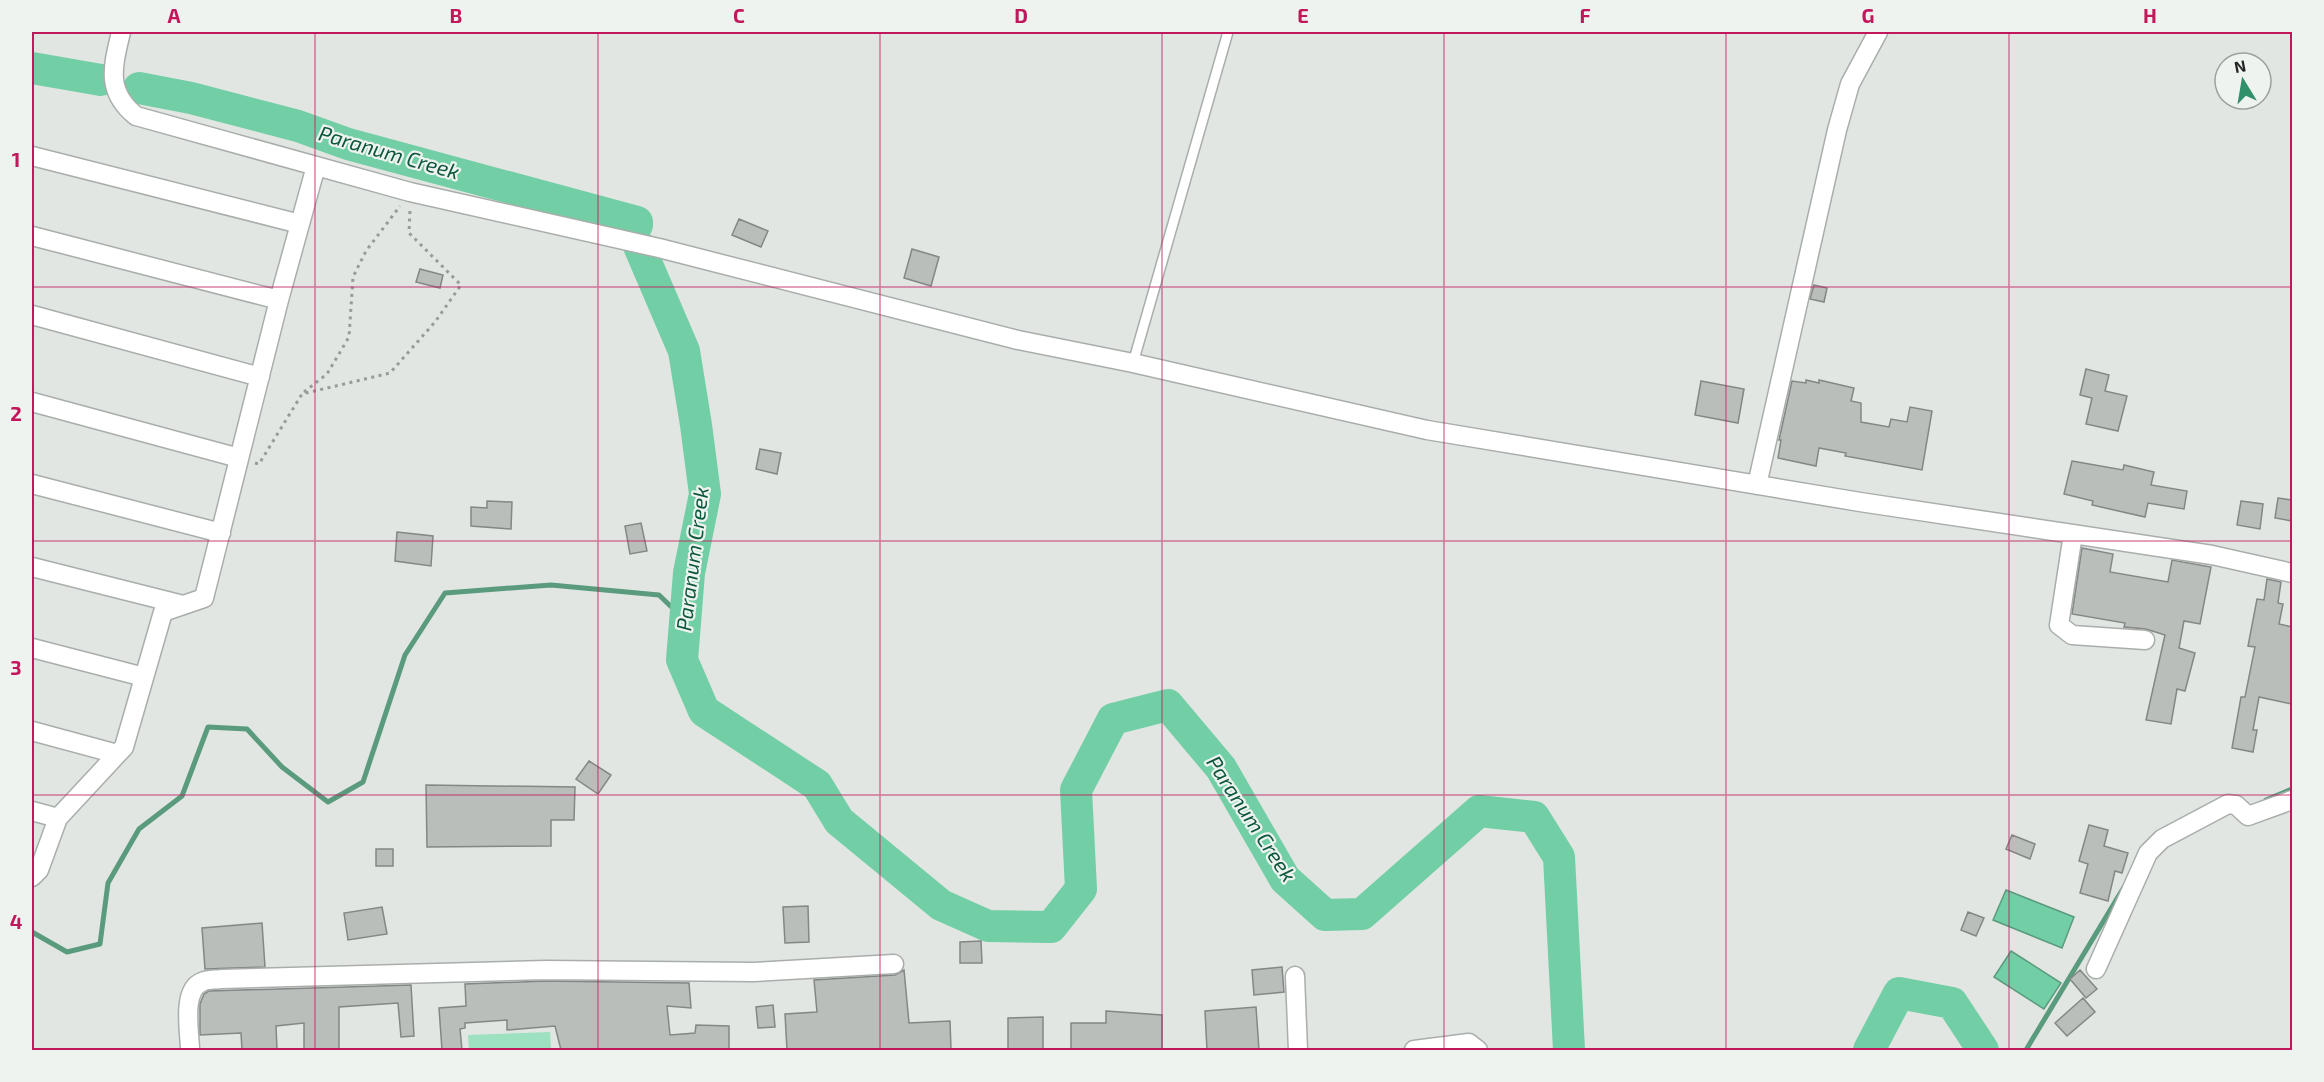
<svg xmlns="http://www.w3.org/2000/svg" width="2324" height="1082" viewBox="0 0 2324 1082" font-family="'Exo 2',sans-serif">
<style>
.green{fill:#9de1c0}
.water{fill:#72cea4;stroke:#5a9b7e;stroke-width:1.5}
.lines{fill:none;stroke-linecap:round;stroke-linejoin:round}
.stream{stroke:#5a9b7e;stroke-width:5}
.river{stroke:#72cea4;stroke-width:32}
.building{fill:#b9bebb;stroke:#838785;stroke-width:1.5}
.service-casing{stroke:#a9aeab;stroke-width:12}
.minor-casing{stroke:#a9aeab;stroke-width:21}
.path{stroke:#979b99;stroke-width:3;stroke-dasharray:3 4.5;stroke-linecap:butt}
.service{stroke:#fff;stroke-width:9}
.minor{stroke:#fff;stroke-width:18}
.grid{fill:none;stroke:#c2185b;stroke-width:1.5;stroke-opacity:0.55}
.labels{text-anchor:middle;stroke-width:4.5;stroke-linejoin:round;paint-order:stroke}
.water-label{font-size:21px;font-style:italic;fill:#0d573d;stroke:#eef3f0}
.neatline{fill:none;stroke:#c2185b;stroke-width:2}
.grid-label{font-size:20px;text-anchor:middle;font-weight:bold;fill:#c2185b}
</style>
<rect width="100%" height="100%" fill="#e1e6e3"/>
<!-- green -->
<path class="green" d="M 550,1032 L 551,1050 L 469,1050 L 468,1035 Z"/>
<!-- water -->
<path class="water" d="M 2006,890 L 2074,917 L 2062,948 L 1993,920 Z
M 2011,951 L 2061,983 L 2044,1009 L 1994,977 Z"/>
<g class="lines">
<!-- stream -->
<path class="stream" d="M 2266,800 L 2292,789
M 32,932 L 67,952 L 100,944 L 108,883 L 139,829 L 182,796 L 208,727 L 247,729 L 282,767 L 328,802 L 363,782 L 405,655 L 445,593 L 551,585 L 659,595 L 685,620
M 2026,1050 L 2124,887"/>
<!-- river -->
<path class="river" d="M 32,68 L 101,80
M 139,88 L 191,98 L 298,126 L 348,144 L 637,222 L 637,225
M 639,246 L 684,351 L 696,425 L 705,494 L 689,573 L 682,660 L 704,711 L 817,785 L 839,821 L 941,905 L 988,926 L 1051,927 L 1081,889 L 1076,790 L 1113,719 L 1168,705 L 1221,768 L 1285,879 L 1325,915 L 1362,914 L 1479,811 L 1534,817 L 1559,857 L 1569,1050
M 1869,1050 L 1899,993 L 1952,1003 L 1983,1050"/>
</g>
<!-- building -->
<path class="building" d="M 739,219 L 768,231 L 761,247 L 732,235 Z
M 912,249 L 939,257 L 931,286 L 904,278 Z
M 420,269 L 443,275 L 440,288 L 416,282 Z
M 1814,285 L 1827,288 L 1824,302 L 1810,299 Z
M 2086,369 L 2109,375 L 2105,391 L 2127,396 L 2118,431 L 2086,424 L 2092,398 L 2080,395 Z
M 1806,380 L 1819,383 L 1819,380 L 1854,388 L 1851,401 L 1861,403 L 1861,422 L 1889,427 L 1891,419 L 1907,422 L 1910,407 L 1932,411 L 1922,470 L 1845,456 L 1846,453 L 1819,448 L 1816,466 L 1778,458 L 1781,440 L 1779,440 L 1792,381 L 1806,383 Z
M 1701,381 L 1744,389 L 1738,423 L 1695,415 Z
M 760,449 L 781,453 L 777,474 L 756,469 Z
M 2072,461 L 2123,470 L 2124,465 L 2154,472 L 2151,485 L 2187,491 L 2184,509 L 2148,503 L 2145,517 L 2092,505 L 2093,501 L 2064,494 Z
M 2278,498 L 2292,500 L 2292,521 L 2275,518 Z
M 487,501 L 512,502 L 511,529 L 471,526 L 471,507 L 487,508 Z
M 2241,501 L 2263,504 L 2260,529 L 2237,525 Z
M 641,523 L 647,551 L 630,554 L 625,526 Z
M 397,532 L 433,536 L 431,566 L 395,561 Z
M 2082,548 L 2113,554 L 2110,572 L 2168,582 L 2172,560 L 2211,567 L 2200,624 L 2184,621 L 2179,648 L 2195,653 L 2185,691 L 2177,689 L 2171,724 L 2146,720 L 2165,635 L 2146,629 L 2124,627 L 2125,623 L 2072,614 Z
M 2267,579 L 2281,582 L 2278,603 L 2283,604 L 2279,624 L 2292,627 L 2292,704 L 2259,697 L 2253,730 L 2257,730 L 2253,752 L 2232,748 L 2241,697 L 2245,697 L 2255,647 L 2248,646 L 2257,599 L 2264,600 Z
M 589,761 L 611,775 L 598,794 L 576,779 Z
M 426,785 L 575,787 L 574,820 L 551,820 L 551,846 L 427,847 Z
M 2089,825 L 2108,830 L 2104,846 L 2128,853 L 2122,873 L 2115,871 L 2108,901 L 2080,893 L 2088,864 L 2079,861 Z
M 2012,835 L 2035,844 L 2030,859 L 2006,849 Z
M 376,849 L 393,849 L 393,866 L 376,866 Z
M 808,906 L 809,942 L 785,943 L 783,907 Z
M 382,907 L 387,934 L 348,940 L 344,913 Z
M 1968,912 L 1984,918 L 1976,936 L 1961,930 Z
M 262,923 L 265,967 L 205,969 L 202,928 Z
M 981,941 L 982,963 L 960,963 L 960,942 Z
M 1282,967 L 1284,992 L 1254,995 L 1252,970 Z
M 904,970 L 909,1023 L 950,1021 L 951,1050 L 787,1050 L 785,1014 L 817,1012 L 814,980 L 895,975 Z
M 2080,970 L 2097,989 L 2086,998 L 2070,979 Z
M 546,981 L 689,983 L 691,1008 L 667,1006 L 670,1035 L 695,1033 L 696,1025 L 729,1026 L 729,1050 L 561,1050 L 555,1026 L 507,1030 L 507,1020 L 465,1023 L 465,1028 L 460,1029 L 462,1050 L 442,1050 L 439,1008 L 466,1006 L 465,984 Z
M 411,985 L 414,1036 L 401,1037 L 398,1003 L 339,1007 L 339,1050 L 304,1050 L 304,1023 L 276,1026 L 277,1050 L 242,1050 L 241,1033 L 200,1035 L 200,1004 L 204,994 L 209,991 Z
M 2083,998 L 2095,1012 L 2067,1036 L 2055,1023 Z
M 773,1005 L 775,1027 L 758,1028 L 756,1007 Z
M 1256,1007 L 1259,1050 L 1207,1050 L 1205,1011 Z
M 1106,1011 L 1162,1015 L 1162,1050 L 1071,1050 L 1071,1023 L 1106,1023 Z
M 1043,1017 L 1043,1050 L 1008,1050 L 1008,1018 Z"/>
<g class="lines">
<!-- service casing -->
<g class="service-casing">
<path id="service" d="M 1133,363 L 1228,32"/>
</g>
<!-- minor casing -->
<g class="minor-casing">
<path id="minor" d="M 121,32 C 113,66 105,91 136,116 L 410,192 L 659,248 L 1018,340 L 1133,363 L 1427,430 L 1860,502 L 2212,555 L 2292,573
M 32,156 L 300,224
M 32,236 L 279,300
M 32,315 L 260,377
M 32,402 L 239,458
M 32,484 L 221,533
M 1757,485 L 1837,130 L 1850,84 L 1878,32
M 2073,534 L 2059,625 L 2072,635 L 2145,640
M 32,567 L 183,605
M 32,648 L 144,677
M 32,731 L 117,754
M 32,811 L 58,818
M 32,877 L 39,870 L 58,818 L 124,747 L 163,612 L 204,598 L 279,300 L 316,166
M 2096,969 L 2148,853 L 2162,839 L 2228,804 L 2236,805 L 2248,816 L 2292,800
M 1295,976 L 1298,1050
M 190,1050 C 190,1033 181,990 202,982 C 207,979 216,980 221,979 L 546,970 L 754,972 L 894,964
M 1414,1050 L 1469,1043 L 1478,1050"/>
</g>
<!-- path -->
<path class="path" d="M 304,392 L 327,374 L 349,337 L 353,277 L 366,251 L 400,206
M 255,463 L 259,464 L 302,394 L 390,373 L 435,322 L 461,285 L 409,233 L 410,210"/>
<!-- service -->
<use href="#service" class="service"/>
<!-- minor -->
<use href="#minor" class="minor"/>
</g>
<!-- grid -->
<path class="grid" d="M 315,32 L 315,1050M 598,32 L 598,1050M 880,32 L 880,1050M 1162,32 L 1162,1050M 1444,32 L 1444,1050M 1726,32 L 1726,1050M 2009,32 L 2009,1050M 32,287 L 2292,287M 32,541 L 2292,541M 32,795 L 2292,795"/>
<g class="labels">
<!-- water labels -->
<g class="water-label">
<text transform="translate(389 153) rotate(16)" y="7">Paranum Creek</text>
<text transform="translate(693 559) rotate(-83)" y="7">Paranum Creek</text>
<text transform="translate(1251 819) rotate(57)" y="7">Paranum Creek</text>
</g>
</g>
<!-- border -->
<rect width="2324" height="1082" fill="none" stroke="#eef3f0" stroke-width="66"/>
<!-- north arrow -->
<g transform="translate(2243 81) rotate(349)"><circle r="28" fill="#eef3f0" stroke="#9da19e" stroke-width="1.5"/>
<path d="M0-4.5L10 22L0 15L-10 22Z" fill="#2f906a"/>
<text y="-9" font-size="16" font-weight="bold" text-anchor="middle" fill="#232524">N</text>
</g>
<rect x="33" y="33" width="2258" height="1016" class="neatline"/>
<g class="grid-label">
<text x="174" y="23">A</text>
<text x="456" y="23">B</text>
<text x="739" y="23">C</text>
<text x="1021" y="23">D</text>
<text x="1303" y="23">E</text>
<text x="1585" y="23">F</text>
<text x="1868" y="23">G</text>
<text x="2150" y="23">H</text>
<text x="16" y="167">1</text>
<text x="16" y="421">2</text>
<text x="16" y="675">3</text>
<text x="16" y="929">4</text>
</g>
</svg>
